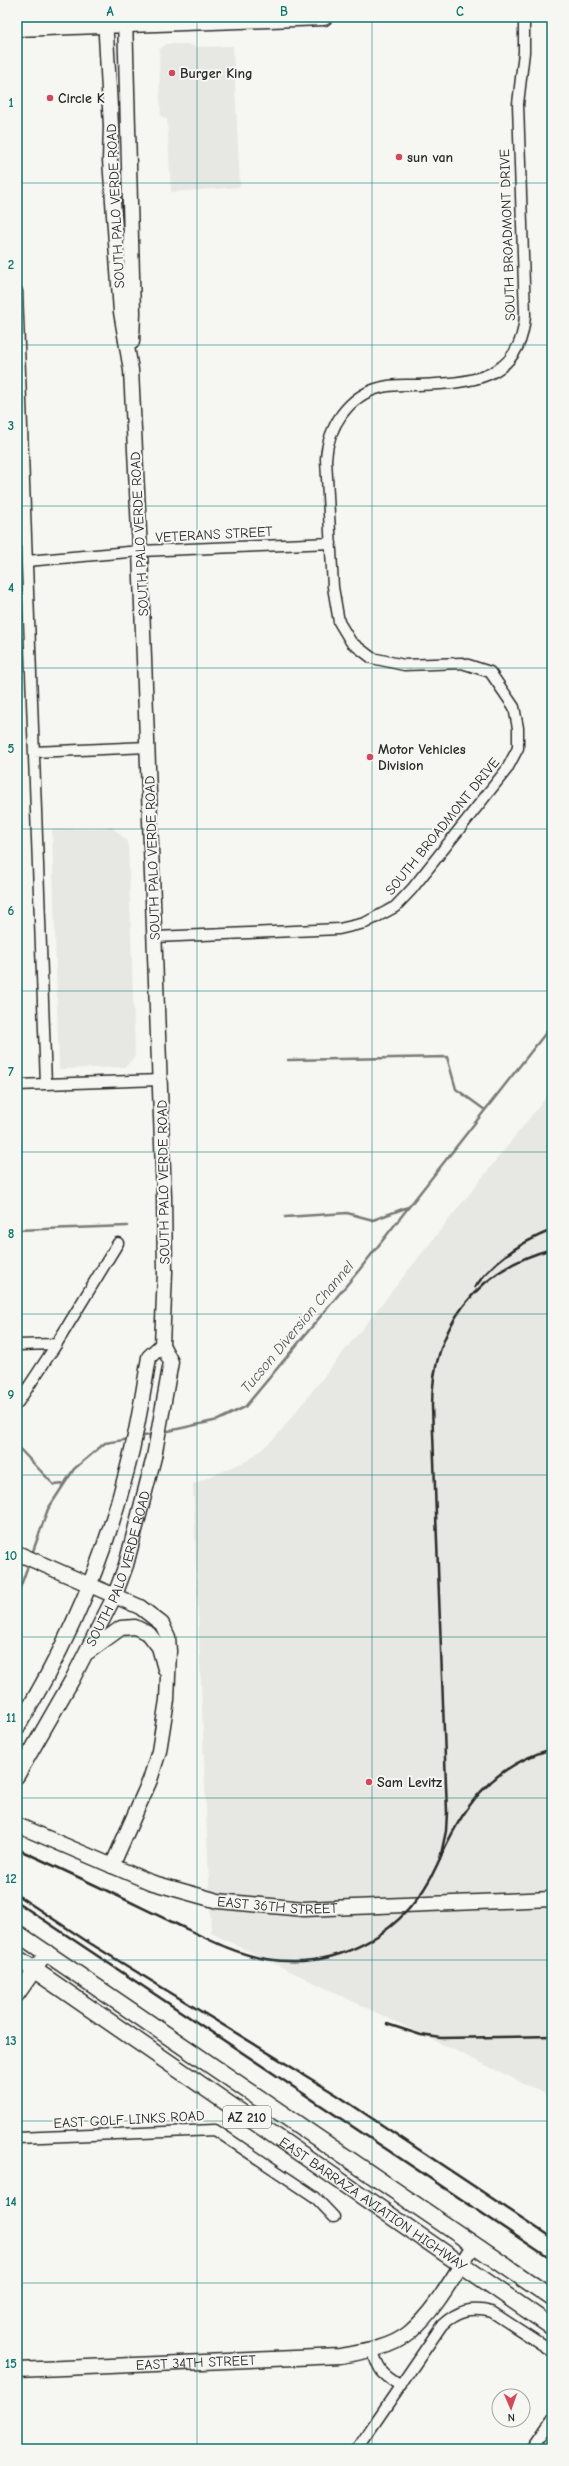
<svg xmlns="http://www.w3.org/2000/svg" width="569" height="2466" viewBox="0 0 569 2466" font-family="'Comic Neue',sans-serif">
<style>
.built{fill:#e7e7e3}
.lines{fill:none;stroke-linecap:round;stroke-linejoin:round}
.stream{stroke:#7a7a78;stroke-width:2.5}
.street-casing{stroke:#2b2b2b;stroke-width:13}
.secondary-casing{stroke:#2b2b2b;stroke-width:17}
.primary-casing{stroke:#2b2b2b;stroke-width:19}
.street{stroke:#f6f6f2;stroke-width:10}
.secondary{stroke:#f6f6f2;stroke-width:14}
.primary{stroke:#f6f6f2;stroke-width:16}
.rail{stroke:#2b2b2b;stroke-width:2.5}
.grid{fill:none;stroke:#0f766e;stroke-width:1;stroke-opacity:0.55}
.poi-dot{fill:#d1495b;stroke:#f6f6f2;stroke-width:1.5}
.labels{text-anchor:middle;stroke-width:4;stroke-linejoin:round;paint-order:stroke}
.shield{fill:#f6f6f2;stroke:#686867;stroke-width:1}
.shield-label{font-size:13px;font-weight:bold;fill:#2b2b2b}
.poi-label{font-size:14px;font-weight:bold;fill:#2b2b2b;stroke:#f6f6f2;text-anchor:start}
.street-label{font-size:14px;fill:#2b2b2b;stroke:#f6f6f2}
.water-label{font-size:15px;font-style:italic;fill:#525251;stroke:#f6f6f2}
.neatline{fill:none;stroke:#0f766e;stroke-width:1.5}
.grid-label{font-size:13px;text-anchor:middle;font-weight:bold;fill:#0f766e}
</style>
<rect width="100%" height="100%" fill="#f6f6f2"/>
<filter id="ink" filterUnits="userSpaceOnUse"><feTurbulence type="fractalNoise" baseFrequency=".025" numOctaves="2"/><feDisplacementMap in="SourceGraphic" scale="8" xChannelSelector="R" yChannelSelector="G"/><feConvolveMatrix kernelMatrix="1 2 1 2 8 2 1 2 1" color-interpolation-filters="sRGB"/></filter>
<g filter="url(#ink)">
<!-- built -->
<path class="built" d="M 166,44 L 188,44 L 197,47 L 233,46 L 240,187 L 171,192 L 167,119 L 161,116 L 160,99 L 159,50 Z
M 112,827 L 128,842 L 135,1056 L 125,1067 L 59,1069 L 52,830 Z
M 552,1090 L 552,2097 L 211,1933 L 193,1484 L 249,1460 L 275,1438 Z"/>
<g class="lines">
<!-- stream -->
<path class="stream" d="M 288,1060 L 447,1057 L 456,1089 L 485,1110
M 285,1217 L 347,1213 L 373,1220 L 408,1207
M 17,1230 L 127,1226
M 164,1432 L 218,1420 L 245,1407 L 360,1269 L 552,1025
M 140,1437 L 153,1434
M 17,1446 L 54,1485 L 64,1484
M 32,1554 L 48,1509 L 74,1469 L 105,1443 L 130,1439
M 17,1596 L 29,1563"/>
<!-- street casing -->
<g class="street-casing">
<path id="street" d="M 17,291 L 46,1084
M 27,561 L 140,551 L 331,543
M 34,752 L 148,747
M 155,937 L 339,929 L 365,923 L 395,907 L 412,889 L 507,769 L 518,748 L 518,728 L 514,707 L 490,672 L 462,663 L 404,665 L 372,658 L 351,642 L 339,622 L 333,587 L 326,459 C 327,441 332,428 342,414 C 351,402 364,392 379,388 C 390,384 403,385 415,385 C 468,383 521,382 525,315 L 518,104 L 524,52 L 524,17
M 17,1085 L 160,1080
M 17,1345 L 57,1344
M 17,1404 L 54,1348 L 118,1243
M 17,2138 L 215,2130 L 315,2197 L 334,2217
M 373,2350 C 378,2371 383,2375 401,2386
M 357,2449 L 442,2325 C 458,2310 471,2307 492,2312 L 552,2351
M 532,2449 L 552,2420"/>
</g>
<!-- secondary casing -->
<g class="secondary-casing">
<g id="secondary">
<path d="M 125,17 L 133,313 L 132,342"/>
<path d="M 17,1553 L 140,1607 L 162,1624 L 168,1637 L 169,1651 L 167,1700 L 159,1751 L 150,1780 L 112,1866"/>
<path d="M 88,1652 L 121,1628 L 135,1627 L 149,1634 L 159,1647 L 165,1669"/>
<path d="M 17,1728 C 66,1648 104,1561 127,1470 C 137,1433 143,1395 149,1357 L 162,1345"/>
<path id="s1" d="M 17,1776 L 72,1680 L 115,1595 L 126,1565 L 154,1457 L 171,1362 L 162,1345 L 165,1272 L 164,1197 L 140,551 L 131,370 L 121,312 L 110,160 L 111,126 L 105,17"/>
<path id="s2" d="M 17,1825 L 150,1882 L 218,1901 L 304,1909 L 552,1899"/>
<path d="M 17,1995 L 47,1952"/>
<path id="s3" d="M 17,2370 L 340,2356 C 363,2352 391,2348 409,2333 C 436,2310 454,2275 473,2246"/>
</g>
</g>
<!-- primary casing -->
<g class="primary-casing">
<g id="primary">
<path d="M 17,28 L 324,17"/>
<path d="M 17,1933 L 552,2298"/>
<path id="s4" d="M 17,1958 L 552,2327"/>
</g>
</g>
<!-- street -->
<use href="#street" class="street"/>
<!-- secondary -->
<use href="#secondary" class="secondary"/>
<!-- primary -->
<use href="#primary" class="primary"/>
<!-- rail -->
<path class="rail" d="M 475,1287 C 494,1260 521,1242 552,1230
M 17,1849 C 69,1872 120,1897 172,1922 C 202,1936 234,1954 266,1959 C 340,1971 407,1932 437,1865 C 461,1809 490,1766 552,1749
M 440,1859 L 446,1831 L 447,1812 L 432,1406 C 432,1328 476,1269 552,1249
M 17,1895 L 88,1942 L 337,2095 L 552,2238
M 17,1902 L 552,2260
M 387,2024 L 421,2035 L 441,2038 L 552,2036"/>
</g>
</g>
<!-- grid -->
<path class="grid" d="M 197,17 L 197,2449M 372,17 L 372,2449M 17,183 L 552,183M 17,345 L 552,345M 17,506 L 552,506M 17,668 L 552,668M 17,829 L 552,829M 17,991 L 552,991M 17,1152 L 552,1152M 17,1314 L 552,1314M 17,1475 L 552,1475M 17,1637 L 552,1637M 17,1798 L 552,1798M 17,1960 L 552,1960M 17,2121 L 552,2121M 17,2283 L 552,2283"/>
<!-- markers -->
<g class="poi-dot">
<circle cx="172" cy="73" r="4"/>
<circle cx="50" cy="98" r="4"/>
<circle cx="399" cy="157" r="4"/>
<circle cx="370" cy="757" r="4"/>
<circle cx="369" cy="1782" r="4"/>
</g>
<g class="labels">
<!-- shield labels -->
<rect class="shield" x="223" y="2106" width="48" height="22" rx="3"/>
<g class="shield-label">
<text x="247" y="2122">AZ 210</text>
</g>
<!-- poi labels -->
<g class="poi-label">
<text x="180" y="78">Burger King</text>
<text x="58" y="103">Circle K</text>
<text x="407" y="162">sun van</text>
<text x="378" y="754">Motor Vehicles<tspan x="378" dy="16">Division</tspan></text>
<text x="377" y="1787">Sam Levitz</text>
</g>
<!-- street labels -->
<g class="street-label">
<text transform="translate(115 206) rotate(-93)" y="5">SOUTH PALO VERDE ROAD</text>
<text transform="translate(507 235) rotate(-92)" y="5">SOUTH BROADMONT DRIVE</text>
<text transform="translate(139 534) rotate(-93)" y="5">SOUTH PALO VERDE ROAD</text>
<text transform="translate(214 534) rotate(-3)" y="5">VETERANS STREET</text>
<text transform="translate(442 826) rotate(-51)" y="5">SOUTH BROADMONT DRIVE</text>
<text transform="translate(152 858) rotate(-92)" y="5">SOUTH PALO VERDE ROAD</text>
<text transform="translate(163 1182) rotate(-91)" y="5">SOUTH PALO VERDE ROAD</text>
<text dy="5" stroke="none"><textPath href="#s1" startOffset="232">SOUTH PALO VERDE ROAD</textPath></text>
<text dy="5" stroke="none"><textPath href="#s2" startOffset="275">EAST 36TH STREET</textPath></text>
<text transform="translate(129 2119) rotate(-3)" y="5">EAST GOLF LINKS ROAD</text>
<text dy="5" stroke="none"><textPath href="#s4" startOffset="433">EAST BARRAZA AVIATION HIGHWAY</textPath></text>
<text dy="5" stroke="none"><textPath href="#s3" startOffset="179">EAST 34TH STREET</textPath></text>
</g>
<!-- water labels -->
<g class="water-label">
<text transform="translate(297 1327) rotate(-50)" y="5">Tucson Diversion Channel</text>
</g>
</g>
<!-- margin -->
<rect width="569" height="2466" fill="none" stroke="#f6f6f2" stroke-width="44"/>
<!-- north arrow -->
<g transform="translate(511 2408) rotate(178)"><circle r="19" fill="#f6f6f2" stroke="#a5a5a2"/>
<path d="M0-3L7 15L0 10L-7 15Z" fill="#d1495b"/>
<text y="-6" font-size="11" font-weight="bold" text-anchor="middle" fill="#2b2b2b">N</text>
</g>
<rect x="22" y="22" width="525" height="2422" class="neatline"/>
<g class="grid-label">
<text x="110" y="16">A</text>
<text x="284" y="16">B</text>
<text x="460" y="16">C</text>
<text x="11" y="107">1</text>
<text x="11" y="269">2</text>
<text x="11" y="430">3</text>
<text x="11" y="592">4</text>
<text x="11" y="753">5</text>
<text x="11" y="915">6</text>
<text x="11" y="1076">7</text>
<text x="11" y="1238">8</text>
<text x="11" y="1399">9</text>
<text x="11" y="1560">10</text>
<text x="11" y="1722">11</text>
<text x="11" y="1883">12</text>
<text x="11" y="2045">13</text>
<text x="11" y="2206">14</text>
<text x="11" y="2368">15</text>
</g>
</svg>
